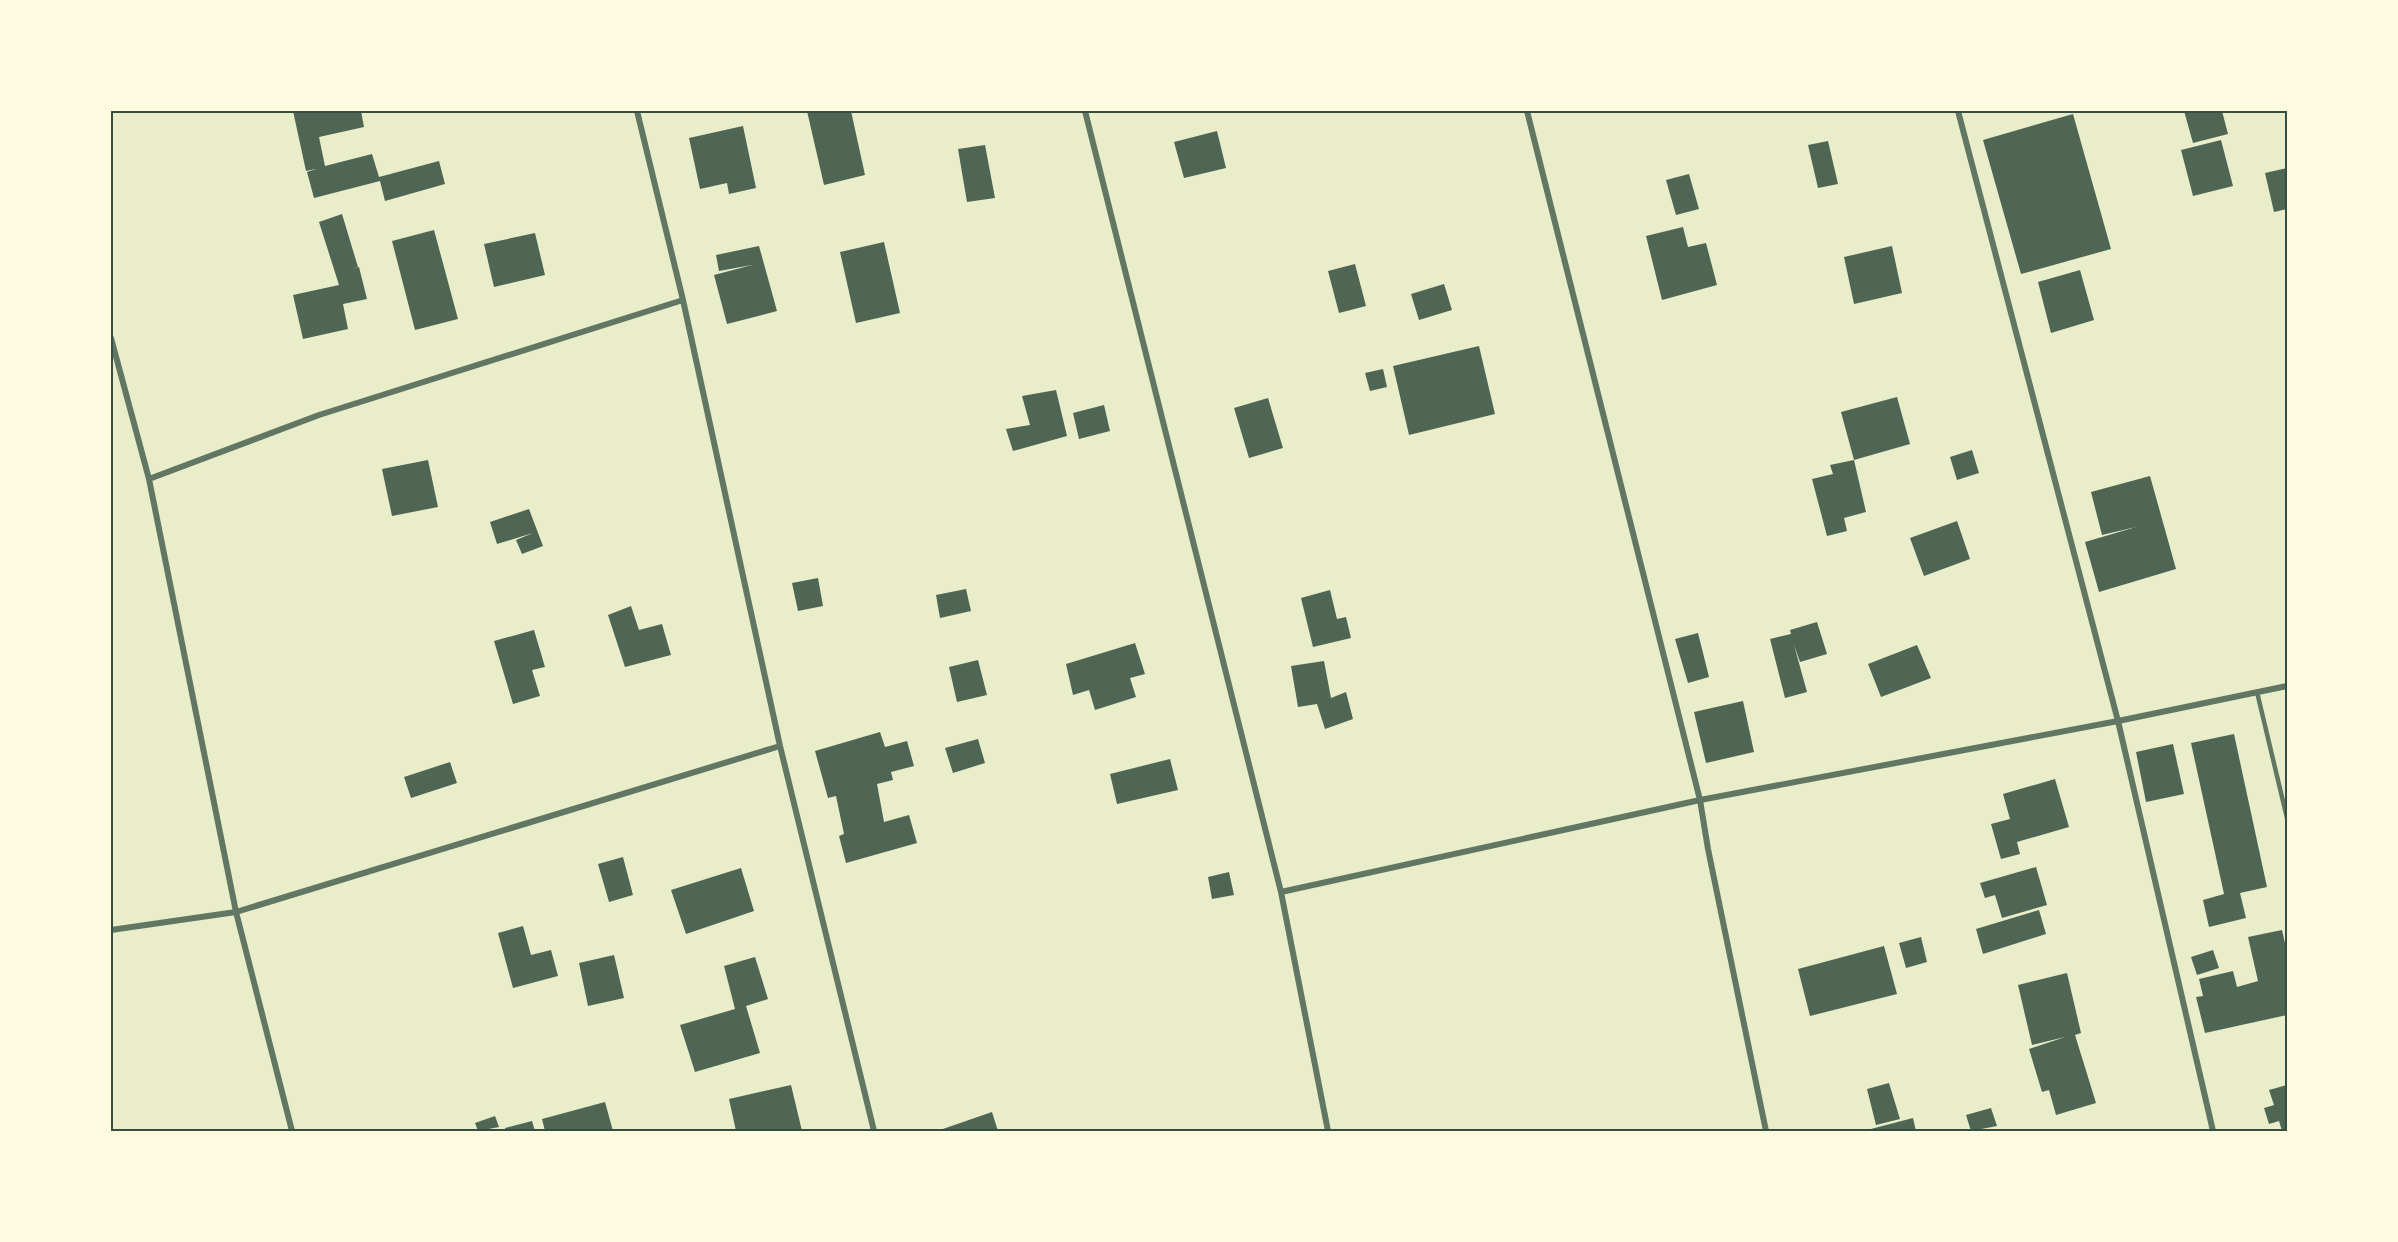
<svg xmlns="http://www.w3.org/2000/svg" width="2398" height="1242" viewBox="0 0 2398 1242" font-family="Cabin,sans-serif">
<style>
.building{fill:#4f6655}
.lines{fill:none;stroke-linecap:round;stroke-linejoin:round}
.service{stroke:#617663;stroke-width:4.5}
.minor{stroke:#617663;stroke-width:6}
.neatline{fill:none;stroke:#344e41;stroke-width:2}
</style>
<rect width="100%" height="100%" fill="#e9edc9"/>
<!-- building -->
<path class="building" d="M 293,111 L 361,111 L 364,127 L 319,137 L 325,166 L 372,154 L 379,177 L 439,161 L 445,184 L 385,201 L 380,181 L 314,198 L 307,172 L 316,169 L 306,171 Z
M 807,111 L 851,111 L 865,175 L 824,185 Z
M 2184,111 L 2222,111 L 2228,134 L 2193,143 Z
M 2073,114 L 2111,249 L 2021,274 L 1983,140 Z
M 743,126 L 756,188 L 729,194 L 727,183 L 700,189 L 689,138 Z
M 1217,131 L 1226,168 L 1184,178 L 1174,142 Z
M 2221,140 L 2233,186 L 2193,196 L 2181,150 Z
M 1828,141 L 1838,184 L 1818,188 L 1808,145 Z
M 985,145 L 995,198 L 967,202 L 958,149 Z
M 2287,168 L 2287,209 L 2274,212 L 2265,173 Z
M 1689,174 L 1699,209 L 1676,215 L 1666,180 Z
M 342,214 L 358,267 L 351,269 L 359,267 L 367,299 L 343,304 L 348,329 L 303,339 L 293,295 L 339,285 L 319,222 Z
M 1683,227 L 1688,247 L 1706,243 L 1717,285 L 1662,300 L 1646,236 Z
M 434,230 L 458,319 L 415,330 L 392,241 Z
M 535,233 L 545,275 L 494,287 L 484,244 Z
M 884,242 L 900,313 L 856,323 L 840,252 Z
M 759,246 L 777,311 L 727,324 L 714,275 L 752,265 L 719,271 L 716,255 Z
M 1892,246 L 1902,293 L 1854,304 L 1844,257 Z
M 1355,264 L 1366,306 L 1339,313 L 1328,271 Z
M 2080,270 L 2094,320 L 2051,333 L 2038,282 Z
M 1444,284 L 1452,310 L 1419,320 L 1411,294 Z
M 1479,346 L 1495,414 L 1409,435 L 1393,366 Z
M 1383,369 L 1387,387 L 1370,391 L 1365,373 Z
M 1056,390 L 1067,436 L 1013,451 L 1006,429 L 1030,425 L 1022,396 Z
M 1897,397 L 1910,444 L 1854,460 L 1866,512 L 1844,518 L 1847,531 L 1827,536 L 1812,479 L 1833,474 L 1830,465 L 1854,460 L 1841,412 Z
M 1268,398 L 1283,448 L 1249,458 L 1234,408 Z
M 1104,405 L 1110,431 L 1079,439 L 1073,413 Z
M 1972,450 L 1979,473 L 1957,480 L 1950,457 Z
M 428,460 L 438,507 L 392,516 L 382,469 Z
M 2150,476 L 2176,569 L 2099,592 L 2085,542 L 2136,527 L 2102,535 L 2091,492 Z
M 529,509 L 543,546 L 522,554 L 516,540 L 533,533 L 497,544 L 490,522 Z
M 1957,521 L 1970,559 L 1924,576 L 1910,538 Z
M 818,578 L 823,606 L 798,611 L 792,583 Z
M 966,589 L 971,611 L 940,618 L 936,595 Z
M 1330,590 L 1337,619 L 1346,617 L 1351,638 L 1313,647 L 1301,598 Z
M 631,606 L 639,630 L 662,624 L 671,655 L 625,667 L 608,615 Z
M 1817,622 L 1827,654 L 1800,662 L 1794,645 L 1807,692 L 1785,698 L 1770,639 L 1791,634 L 1790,630 Z
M 534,630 L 545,667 L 532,670 L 540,696 L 513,704 L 494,641 Z
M 1698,633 L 1709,677 L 1688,683 L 1675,639 Z
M 1135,643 L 1145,674 L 1130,678 L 1136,697 L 1095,710 L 1089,690 L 1073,695 L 1066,664 Z
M 1917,645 L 1931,678 L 1881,697 L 1868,664 Z
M 978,660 L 987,695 L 957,702 L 949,667 Z
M 1324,661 L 1331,698 L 1346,692 L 1353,719 L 1325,729 L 1317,704 L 1298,707 L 1291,666 Z
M 1743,701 L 1754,752 L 1706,763 L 1694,712 Z
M 880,732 L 885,747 L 907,741 L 914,766 L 891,772 L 893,780 L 877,784 L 884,822 L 909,815 L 917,843 L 846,863 L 839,836 L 844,834 L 836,796 L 828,798 L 815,751 Z
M 2234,734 L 2267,887 L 2240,893 L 2246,918 L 2209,927 L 2203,900 L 2224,894 L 2191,743 Z
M 978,739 L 985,763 L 953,773 L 945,748 Z
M 2173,744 L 2184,794 L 2146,802 L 2136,752 Z
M 1170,759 L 1178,790 L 1117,804 L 1110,774 Z
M 450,762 L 457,783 L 411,798 L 404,777 Z
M 2055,779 L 2069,827 L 2017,842 L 2020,854 L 2001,859 L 1991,824 L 2010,819 L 2003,794 Z
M 623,857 L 633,895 L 609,902 L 598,864 Z
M 2036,867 L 2047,905 L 2002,918 L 1995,895 L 1985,898 L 1980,883 Z
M 741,868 L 754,911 L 686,934 L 671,890 Z
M 1229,872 L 1234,895 L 1212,899 L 1208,877 Z
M 2039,910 L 2046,934 L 1983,954 L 1976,929 Z
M 523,926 L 531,955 L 551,950 L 558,976 L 513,988 L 498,933 Z
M 2282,930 L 2287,952 L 2287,1015 L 2205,1033 L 2196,997 L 2203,996 L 2199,979 L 2233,971 L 2237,987 L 2258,981 L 2248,937 Z
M 1921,937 L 1927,962 L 1906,968 L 1899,943 Z
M 1884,946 L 1897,994 L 1810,1016 L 1798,969 Z
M 2213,950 L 2219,968 L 2197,975 L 2191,957 Z
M 614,955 L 624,998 L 588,1006 L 579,963 Z
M 755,957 L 768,999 L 746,1006 L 760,1053 L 695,1072 L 680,1025 L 735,1009 L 724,966 Z
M 2067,973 L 2081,1033 L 2075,1035 L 2096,1103 L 2056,1115 L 2049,1090 L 2042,1092 L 2029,1049 L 2065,1037 L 2032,1045 L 2018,985 Z
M 1889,1083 L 1900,1119 L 1876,1125 L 1867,1089 Z
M 791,1085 L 802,1131 L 736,1131 L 729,1099 Z
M 2287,1085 L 2287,1131 L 2282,1131 L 2279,1121 L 2269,1124 L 2264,1108 L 2274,1105 L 2269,1090 Z
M 605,1102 L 613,1131 L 545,1131 L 542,1119 Z
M 1991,1108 L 1997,1126 L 1971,1131 L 1966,1115 Z
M 992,1112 L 998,1131 L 937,1131 Z
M 495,1116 L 499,1127 L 478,1131 L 475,1123 Z
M 1913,1118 L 1916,1131 L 1868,1131 L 1867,1130 Z
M 532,1121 L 535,1131 L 506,1131 L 505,1128 Z"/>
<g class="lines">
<!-- service -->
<path class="service" d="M 2257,692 L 2287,818"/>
<!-- minor -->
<path class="minor" d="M 637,111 L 683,300 L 780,746 L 874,1131
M 1085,111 L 1281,892 L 1328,1131
M 1527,111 L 1700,800 L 1708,849 L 1766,1131
M 111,338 L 149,479 L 236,912 L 292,1131
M 149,479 L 319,415 L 683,300
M 1281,892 L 1700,800 L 2118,721 L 1958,111
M 111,930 L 236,912 L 780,746
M 2213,1131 L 2118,721 L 2287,686"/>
</g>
<!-- border -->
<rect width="2398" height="1242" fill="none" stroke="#fefae0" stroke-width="225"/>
<rect x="112" y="112" width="2174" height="1018" class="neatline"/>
</svg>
